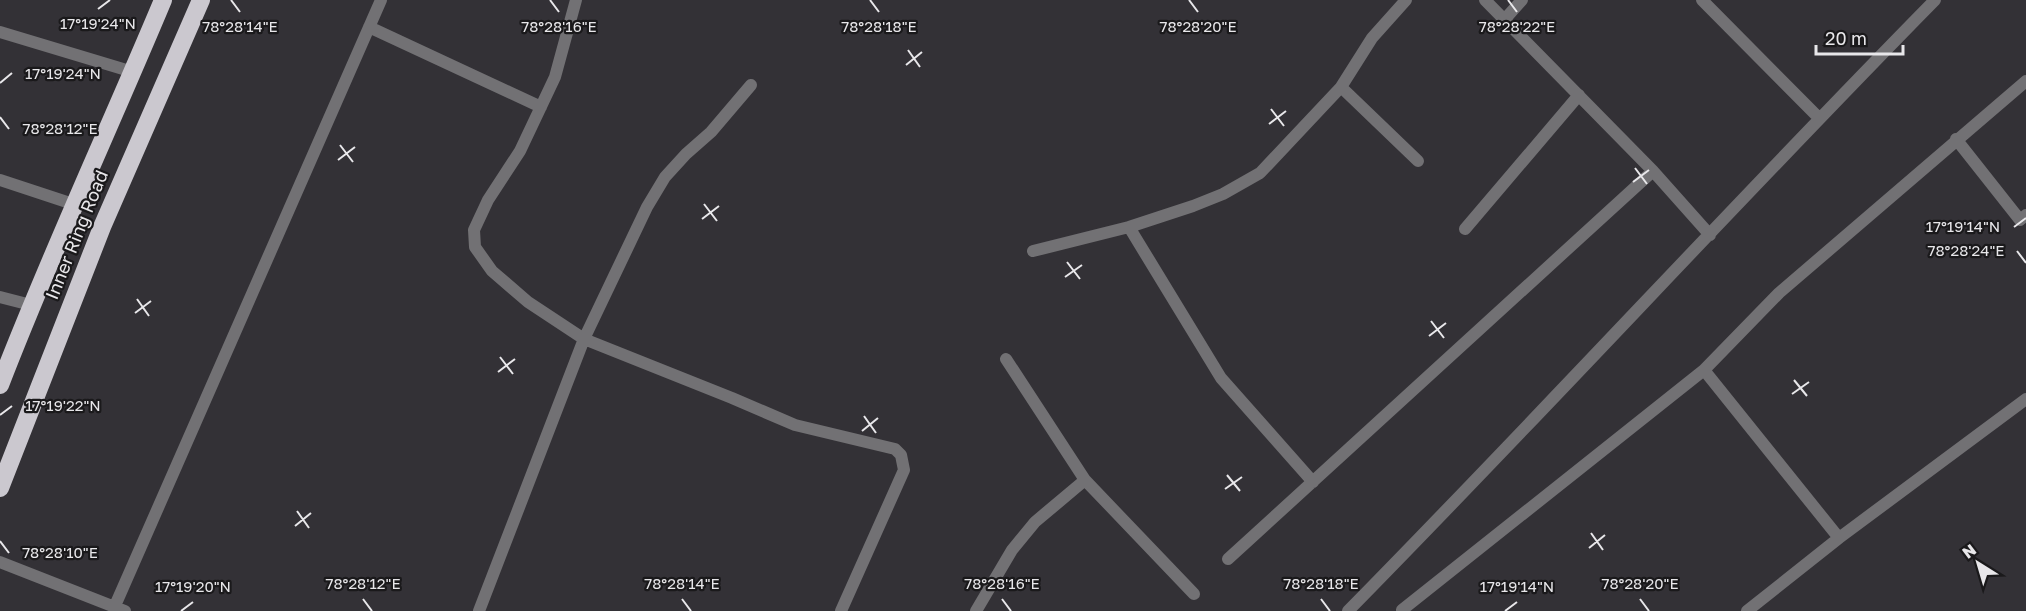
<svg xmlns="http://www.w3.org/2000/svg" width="2026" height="611" viewBox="0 0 2026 611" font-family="'Golos Text',sans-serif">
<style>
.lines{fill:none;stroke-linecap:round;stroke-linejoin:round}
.lane{stroke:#727174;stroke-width:12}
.street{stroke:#727174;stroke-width:12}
.highway{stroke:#cbc8cf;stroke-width:18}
.ticks{fill:none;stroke:#e8e7ea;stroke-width:2}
.labels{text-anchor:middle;stroke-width:4.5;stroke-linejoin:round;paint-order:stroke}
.street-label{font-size:18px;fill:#e8e7ea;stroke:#1a191b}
.ticks-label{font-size:15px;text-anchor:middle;fill:#e8e7ea;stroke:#1a191b;stroke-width:4.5;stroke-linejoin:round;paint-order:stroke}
</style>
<rect width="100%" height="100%" fill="#333136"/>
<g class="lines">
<!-- lane -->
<path class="lane" d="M 1956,139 L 2020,220 L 2026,215
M 1704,370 L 1839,538 L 1747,611
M 1839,538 L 2026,399
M 1402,610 L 1704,370 L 1779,293 L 2026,81"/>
<!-- street -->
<path class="street" d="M 576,0 L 555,77 L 520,151 L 488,200 L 474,230 L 475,247 L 492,271 L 528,302 L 584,339 L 732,398 L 795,425 L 895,449 L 901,455 L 904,470 L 841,611
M 1485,0 L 1653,171 L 1710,235
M 1702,0 L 1819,118
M 1505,19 L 1522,0
M 369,27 L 541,107
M 0,32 L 133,72
M 1341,87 L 1418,161
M 0,180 L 76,205
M 1129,227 L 1221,378 L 1313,482
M 1465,229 L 1579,95
M 1033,251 L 1129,227 L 1193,206 L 1223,194 L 1260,173 L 1341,87 L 1372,38 L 1406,0
M 0,297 L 31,305
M 1085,480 L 1194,594
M 1228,559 L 1653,171
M 0,562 L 125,611
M 114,608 L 381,0
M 479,611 L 584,339 L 647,207 L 665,177 L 686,154 L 711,132 L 751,85
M 976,611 L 1012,550 L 1035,522 L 1085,480 L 1006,359
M 1348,611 C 1546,410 1737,201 1935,0"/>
<!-- highway -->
<path class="highway" d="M 0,385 C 50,255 109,129 163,0
M 0,488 L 102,227 L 201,0"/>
</g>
<!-- ticks -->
<path class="ticks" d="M 231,0 L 240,12M 550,0 L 559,12M 870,0 L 879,12M 1189,0 L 1198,12M 1508,0 L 1517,12M 98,9 L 110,0M 908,50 L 920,67M 906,65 L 922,52M 0,83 L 12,73M 1271,109 L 1284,126M 0,117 L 9,129M 1269,124 L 1286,111M 340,145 L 353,162M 338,160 L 355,147M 1635,168 L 1647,184M 1633,182 L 1649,170M 704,204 L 717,221M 702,219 L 719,206M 2014,227 L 2026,218M 2017,251 L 2026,263M 1067,262 L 1080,279M 1065,277 L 1082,265M 137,299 L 149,316M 135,313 L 151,301M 1431,321 L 1444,338M 1429,336 L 1446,323M 500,357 L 513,374M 498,372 L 515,359M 1794,380 L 1807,396M 1792,394 L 1809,382M 0,415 L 12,406M 864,416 L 876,433M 862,431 L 878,418M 1227,475 L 1240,491M 1225,489 L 1242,477M 297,511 L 309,528M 295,526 L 311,513M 1591,533 L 1603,550M 0,541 L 9,553M 1589,548 L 1605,535M 363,599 L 372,611M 682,599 L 691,611M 1002,599 L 1011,611M 1321,599 L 1330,611M 1640,599 L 1649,611M 181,611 L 193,602M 1505,611 L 1517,602"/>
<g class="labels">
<!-- street labels -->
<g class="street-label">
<text transform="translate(77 235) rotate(-68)" y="6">Inner Ring Road</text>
</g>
</g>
<g class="ticks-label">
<text x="98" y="29">17°19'24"N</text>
<text x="240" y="32">78°28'14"E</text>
<text x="559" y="32">78°28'16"E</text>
<text x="879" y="32">78°28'18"E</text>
<text x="1198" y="32">78°28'20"E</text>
<text x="1517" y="32">78°28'22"E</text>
<text x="63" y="79">17°19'24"N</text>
<text x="60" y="134">78°28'12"E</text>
<text x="1963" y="232">17°19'14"N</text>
<text x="1966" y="256">78°28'24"E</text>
<text x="63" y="411">17°19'22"N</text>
<text x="60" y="558">78°28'10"E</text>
<text x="363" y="589">78°28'12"E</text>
<text x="682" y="589">78°28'14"E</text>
<text x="1002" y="589">78°28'16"E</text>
<text x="1321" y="589">78°28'18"E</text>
<text x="1640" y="589">78°28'20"E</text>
<text x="193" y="592">17°19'20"N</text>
<text x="1517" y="592">17°19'14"N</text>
</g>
<!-- north arrow -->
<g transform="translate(1978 563) rotate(323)" stroke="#1a191b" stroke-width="4.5" paint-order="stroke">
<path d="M0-4.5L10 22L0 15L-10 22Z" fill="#e8e7ea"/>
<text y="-9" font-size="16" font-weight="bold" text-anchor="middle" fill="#e8e7ea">N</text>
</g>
<!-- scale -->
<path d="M1816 45v9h87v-9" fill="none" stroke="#e8e7ea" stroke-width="3"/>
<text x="1825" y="45" font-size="18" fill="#e8e7ea" stroke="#1a191b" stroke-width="4.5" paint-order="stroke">20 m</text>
</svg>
